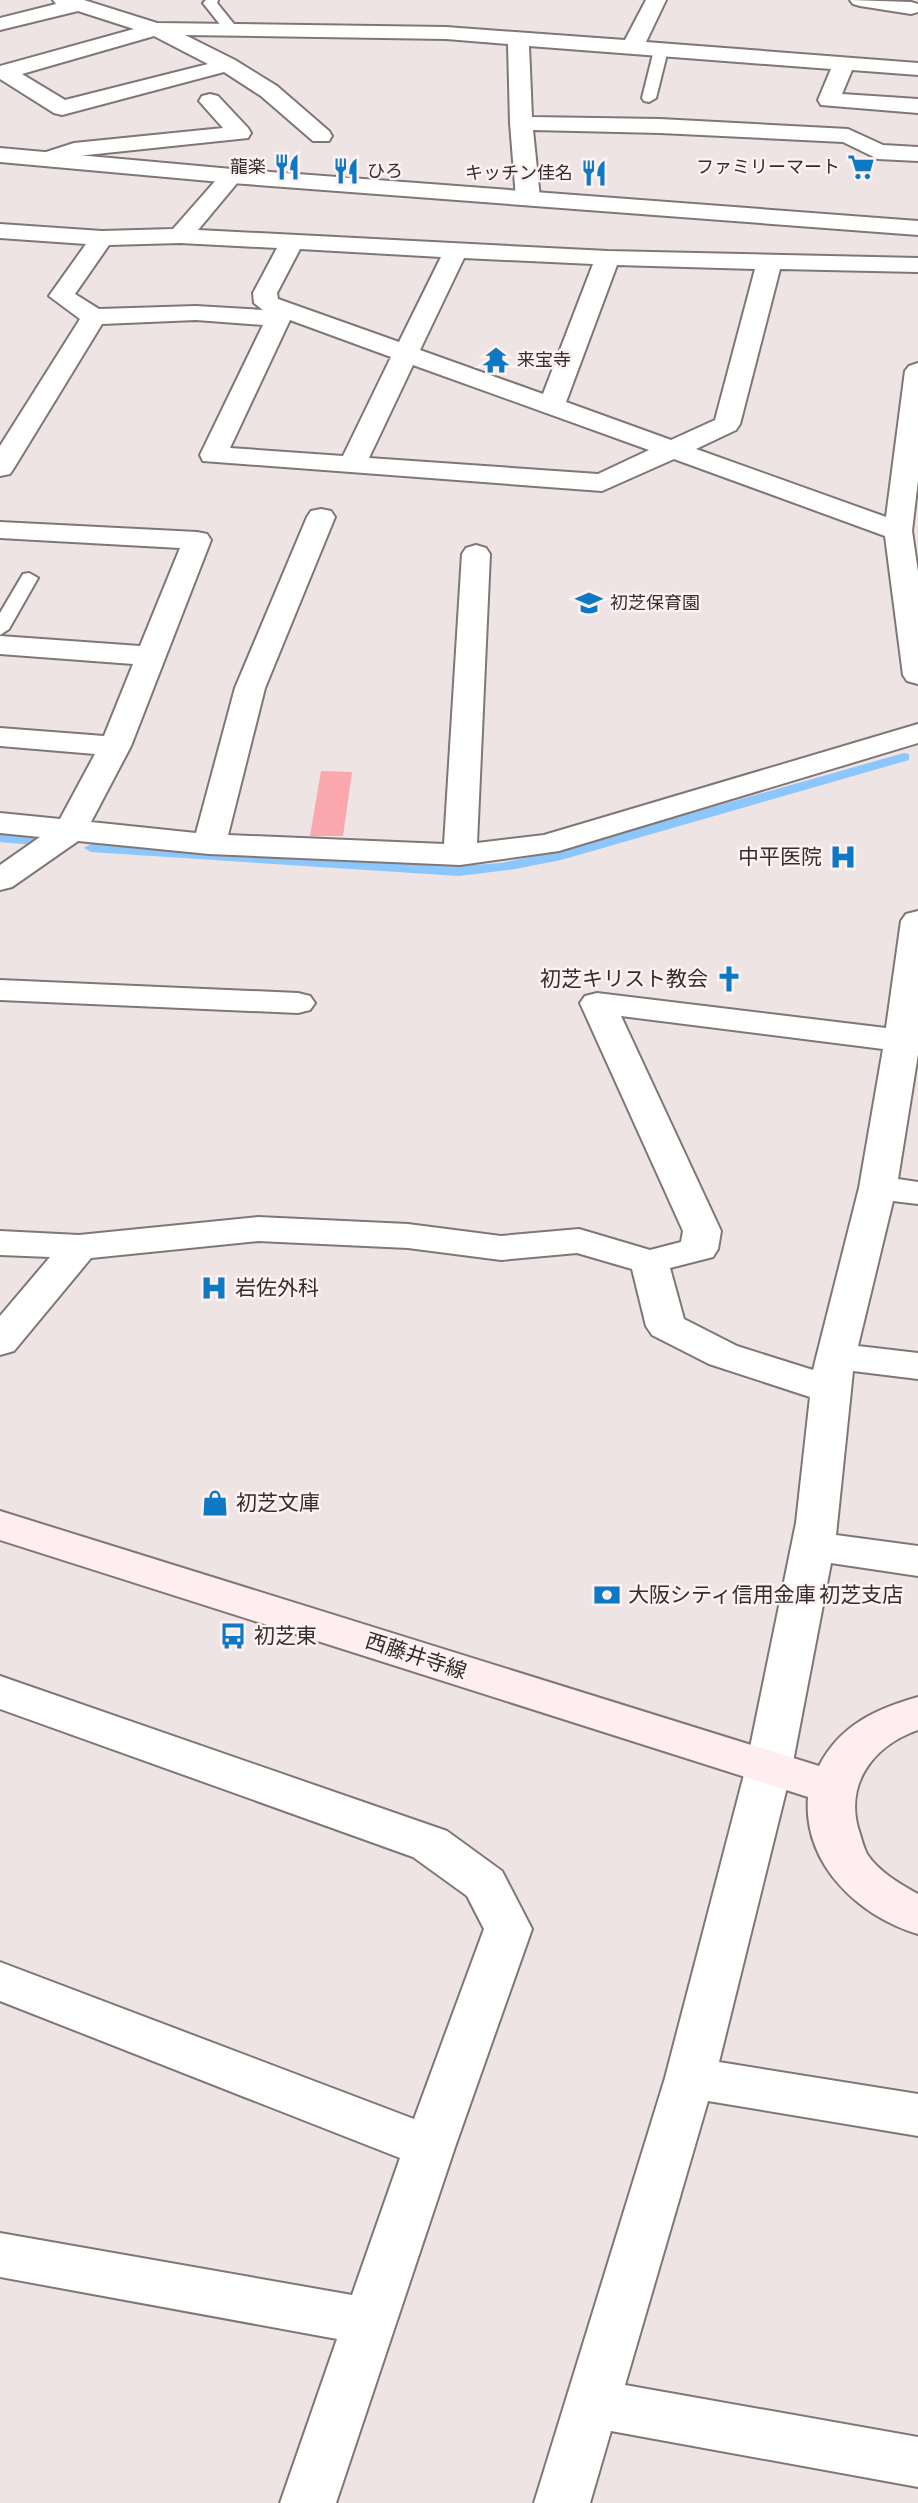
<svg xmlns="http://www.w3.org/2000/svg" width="918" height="2503" viewBox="0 0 918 2503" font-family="'Alegreya Sans','Noto Sans JP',sans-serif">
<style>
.green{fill:#faa8ad}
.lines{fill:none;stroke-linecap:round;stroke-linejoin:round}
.stream{fill:#8bc6fc;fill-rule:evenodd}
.service-casing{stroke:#817676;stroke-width:4}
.minor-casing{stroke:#817676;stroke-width:4}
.tertiary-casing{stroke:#817676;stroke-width:4}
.secondary-casing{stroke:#817676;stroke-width:4}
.service{fill:#fff;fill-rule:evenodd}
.minor{fill:#fff;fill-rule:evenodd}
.tertiary{fill:#fff;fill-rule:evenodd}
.secondary{fill:#feeeef;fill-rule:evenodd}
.labels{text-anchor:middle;stroke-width:5;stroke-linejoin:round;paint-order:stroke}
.far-poi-label{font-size:18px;fill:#322e2e;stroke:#fdf1f1;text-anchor:end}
.poi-label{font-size:21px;fill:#322e2e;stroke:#fdf1f1;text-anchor:start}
.street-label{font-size:21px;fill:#322e2e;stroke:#fdf1f1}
</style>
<rect width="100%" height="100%" fill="#efe4e4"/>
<!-- green -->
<path class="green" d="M 321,771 L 352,772 L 343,836 L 310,836 Z"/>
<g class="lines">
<!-- stream -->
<path class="stream" d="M 904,753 L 909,754 L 909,760 L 561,860 L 515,869 L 459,876 L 91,852 L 84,848 L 91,844 L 459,866 L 501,863 L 554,852 Z
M 0,834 L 34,837 L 41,841 L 34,845 L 0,842 Z"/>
<!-- service casing -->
<g class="service-casing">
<path id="service" d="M 206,0 L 218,0 L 217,3 L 238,29 L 236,32 L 226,32 L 203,3 Z
M 661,46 L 668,50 L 656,98 L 649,102 L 644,101 L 642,98 L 654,50 Z
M 29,573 L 38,578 L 9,629 L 0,635 L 0,613 L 23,574 Z"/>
</g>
<!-- minor casing -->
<g class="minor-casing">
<path id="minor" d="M 53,0 L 84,0 L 157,23 L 446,27 L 625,40 L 646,0 L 666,0 L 646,42 L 918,63 L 918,75 L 852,70 L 842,94 L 918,99 L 918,113 L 821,105 L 818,100 L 831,69 L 529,46 L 532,117 L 660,119 L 848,129 L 883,145 L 918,147 L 918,161 L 878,159 L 843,142 L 660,133 L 533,130 L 540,198 L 536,203 L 520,203 L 516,198 L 510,123 L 508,44 L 446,39 L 185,35 L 235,60 L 277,86 L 329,131 L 332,136 L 329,141 L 313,141 L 261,96 L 224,72 L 62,115 L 54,113 L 0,79 L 0,66 L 134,29 L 78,11 L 0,30 L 0,18 L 56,4 ZM 154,36 L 208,64 L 65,100 L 22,74 Z
M 850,0 L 911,2 L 918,4 L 918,12 L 911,14 L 860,6 L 853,4 Z
M 210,94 L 218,96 L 248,128 L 251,133 L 248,138 L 77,156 L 48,166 L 40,164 L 37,159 L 40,154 L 74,143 L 223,128 L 199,101 L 202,96 Z
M 232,169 L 240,171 L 243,176 L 198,230 L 608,251 L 918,258 L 918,272 L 780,269 L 740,424 L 736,430 L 696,449 L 886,517 L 905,371 L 909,366 L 918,363 L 918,480 L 912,531 L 918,572 L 918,684 L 907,681 L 903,675 L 885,536 L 674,459 L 602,491 L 203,461 L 200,455 L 263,325 L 196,320 L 102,324 L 14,468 L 10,474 L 0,476 L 0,446 L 80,319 L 49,296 L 86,244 L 0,238 L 0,224 L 102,231 L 173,229 L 224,171 ZM 180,243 L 277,248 L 253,293 L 254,303 L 263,310 L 196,306 L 99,309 L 75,294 L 109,245 ZM 300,249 L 441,257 L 399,342 L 278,299 L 277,293 ZM 464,258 L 593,264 L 543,394 L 420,350 ZM 617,265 L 755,269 L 715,420 L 671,440 L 566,402 ZM 290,320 L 391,357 L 343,456 L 230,448 ZM 413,365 L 649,450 L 598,474 L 369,458 Z
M 321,509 L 331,511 L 335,517 L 265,688 L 228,835 L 444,844 L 462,554 L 466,548 L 476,545 L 486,548 L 490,554 L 477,843 L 544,835 L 918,724 L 918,743 L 559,851 L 460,865 L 209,854 L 78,841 L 12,887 L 0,890 L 0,865 L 40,837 L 0,833 L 0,813 L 60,819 L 95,754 L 0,746 L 0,728 L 104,736 L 133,664 L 0,654 L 0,636 L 140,646 L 180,548 L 0,538 L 0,522 L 197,532 L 207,534 L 211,540 L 131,746 L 91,822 L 196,833 L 235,688 L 307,517 L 311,511 Z
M 918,911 L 918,1054 L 898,1179 L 918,1182 L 918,1204 L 893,1201 L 858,1346 L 918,1353 L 918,1379 L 853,1371 L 836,1535 L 918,1546 L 918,1576 L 831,1563 L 792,1767 L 719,2062 L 918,2094 L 918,2136 L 708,2101 L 625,2385 L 918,2437 L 918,2487 L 611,2431 L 590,2503 L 534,2503 L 665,2078 L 746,1767 L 796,1523 L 810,1397 L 709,1364 L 652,1335 L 646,1326 L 632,1269 L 577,1253 L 501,1260 L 408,1248 L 258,1241 L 91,1258 L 14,1351 L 0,1355 L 0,1316 L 50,1257 L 0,1255 L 0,1231 L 79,1235 L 258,1217 L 408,1224 L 501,1236 L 579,1229 L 650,1250 L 681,1242 L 683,1231 L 580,1003 L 585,996 L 597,993 L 886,1028 L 901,921 L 906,914 ZM 621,1016 L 883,1049 L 859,1188 L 813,1370 L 737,1346 L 684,1319 L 670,1268 L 713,1257 L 718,1249 L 721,1231 Z
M 0,980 L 298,993 L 310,996 L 315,1003 L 310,1010 L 298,1013 L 0,1000 Z
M 0,1676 L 447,1831 L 502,1871 L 532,1929 L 455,2147 L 336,2503 L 280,2503 L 337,2339 L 0,2277 L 0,2233 L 352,2295 L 400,2158 L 0,2001 L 0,1962 L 414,2119 L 484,1929 L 467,1896 L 413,1857 L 0,1709 Z"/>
</g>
<!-- tertiary casing -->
<g class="tertiary-casing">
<path id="tertiary" d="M 0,148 L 232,169 L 918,221 L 918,235 L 232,183 L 0,162 Z"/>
</g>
<!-- secondary casing -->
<g class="secondary-casing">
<path id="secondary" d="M 0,1511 L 819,1766 C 840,1725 876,1709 918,1697 L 918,1730 C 872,1746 843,1786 860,1834 C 862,1841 864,1848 867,1854 C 879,1872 900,1884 918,1894 L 918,1934 C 859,1916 803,1865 808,1797 L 0,1540 Z"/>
</g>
<!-- service -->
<use href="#service" class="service"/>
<!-- minor -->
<use href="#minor" class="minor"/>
<!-- tertiary -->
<use href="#tertiary" class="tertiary"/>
<!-- secondary -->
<use href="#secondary" class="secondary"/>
</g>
<!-- icons -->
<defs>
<g id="restaurant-bare" transform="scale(2.1)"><path d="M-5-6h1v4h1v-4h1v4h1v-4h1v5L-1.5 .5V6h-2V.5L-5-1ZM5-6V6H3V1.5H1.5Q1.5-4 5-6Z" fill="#0d79c4" stroke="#fdf1f1" stroke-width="2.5" paint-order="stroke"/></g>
<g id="supermarket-bare" transform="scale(2.1)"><path d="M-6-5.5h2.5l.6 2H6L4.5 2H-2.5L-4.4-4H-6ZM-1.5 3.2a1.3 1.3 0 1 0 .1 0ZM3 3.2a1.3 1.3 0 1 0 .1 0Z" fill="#0d79c4" stroke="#fdf1f1" stroke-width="2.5" paint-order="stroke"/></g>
<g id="temple-bare" transform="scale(2.1)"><path d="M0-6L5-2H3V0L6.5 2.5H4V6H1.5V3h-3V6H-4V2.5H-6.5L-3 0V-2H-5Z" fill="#0d79c4" stroke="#fdf1f1" stroke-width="2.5" paint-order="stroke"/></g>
<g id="school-bare" transform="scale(2.1)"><path d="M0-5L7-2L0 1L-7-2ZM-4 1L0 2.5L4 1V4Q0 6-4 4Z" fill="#0d79c4" stroke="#fdf1f1" stroke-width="2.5" paint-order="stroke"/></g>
<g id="hospital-bare" transform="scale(2.1)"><path d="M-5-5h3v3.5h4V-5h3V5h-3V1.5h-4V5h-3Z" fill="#0d79c4" stroke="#fdf1f1" stroke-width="2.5" paint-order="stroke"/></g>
<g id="church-bare" transform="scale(2.1)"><path d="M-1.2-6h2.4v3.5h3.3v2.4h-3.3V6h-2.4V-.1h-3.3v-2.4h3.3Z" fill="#0d79c4" stroke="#fdf1f1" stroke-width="2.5" paint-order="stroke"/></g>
<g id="shop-bare" transform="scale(2.1)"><path d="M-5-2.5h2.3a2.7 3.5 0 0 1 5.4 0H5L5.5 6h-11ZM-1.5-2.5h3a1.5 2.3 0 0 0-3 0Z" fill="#0d79c4" stroke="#fdf1f1" stroke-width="2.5" paint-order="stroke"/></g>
<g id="bank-bare" transform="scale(2.1)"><path d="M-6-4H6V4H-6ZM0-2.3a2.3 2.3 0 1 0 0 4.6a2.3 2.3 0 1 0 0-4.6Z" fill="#0d79c4" stroke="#fdf1f1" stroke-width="2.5" paint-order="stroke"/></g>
<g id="bus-bare" transform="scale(2.1)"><path d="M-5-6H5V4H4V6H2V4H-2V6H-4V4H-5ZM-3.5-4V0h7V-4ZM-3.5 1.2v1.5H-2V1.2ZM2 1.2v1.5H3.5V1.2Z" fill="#0d79c4" stroke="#fdf1f1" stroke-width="2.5" paint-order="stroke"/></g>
</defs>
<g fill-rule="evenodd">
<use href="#restaurant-bare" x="287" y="167"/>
<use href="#supermarket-bare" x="861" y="167"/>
<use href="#restaurant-bare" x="346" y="171"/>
<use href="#restaurant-bare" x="594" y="173"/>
<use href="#temple-bare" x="496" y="360"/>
<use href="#school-bare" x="589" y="603"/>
<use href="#hospital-bare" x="843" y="857"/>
<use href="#church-bare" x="729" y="979"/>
<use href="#hospital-bare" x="214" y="1288"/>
<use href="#shop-bare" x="215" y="1503"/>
<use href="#bank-bare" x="607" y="1595"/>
<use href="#bus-bare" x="233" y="1636"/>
</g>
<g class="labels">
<!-- far-poi labels -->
<g class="far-poi-label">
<text x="266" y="173">龍楽</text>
<text x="840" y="173">ファミリーマート</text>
<text x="367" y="177" text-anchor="start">ひろ</text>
<text x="573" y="179">キッチン佳名</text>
<text x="517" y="366" text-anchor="start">来宝寺</text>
<text x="610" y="609" text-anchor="start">初芝保育園</text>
</g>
<!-- poi labels -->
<g class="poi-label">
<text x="822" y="864" text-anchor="end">中平医院</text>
<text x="708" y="986" text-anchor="end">初芝キリスト教会</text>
<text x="235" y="1295">岩佐外科</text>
<text x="236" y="1510">初芝文庫</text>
<text x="628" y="1602">大阪シティ信用金庫 初芝支店</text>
<text x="254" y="1643">初芝東</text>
</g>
<!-- street labels -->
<g class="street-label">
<text transform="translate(416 1656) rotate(18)" y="7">西藤井寺線</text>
</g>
</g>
</svg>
